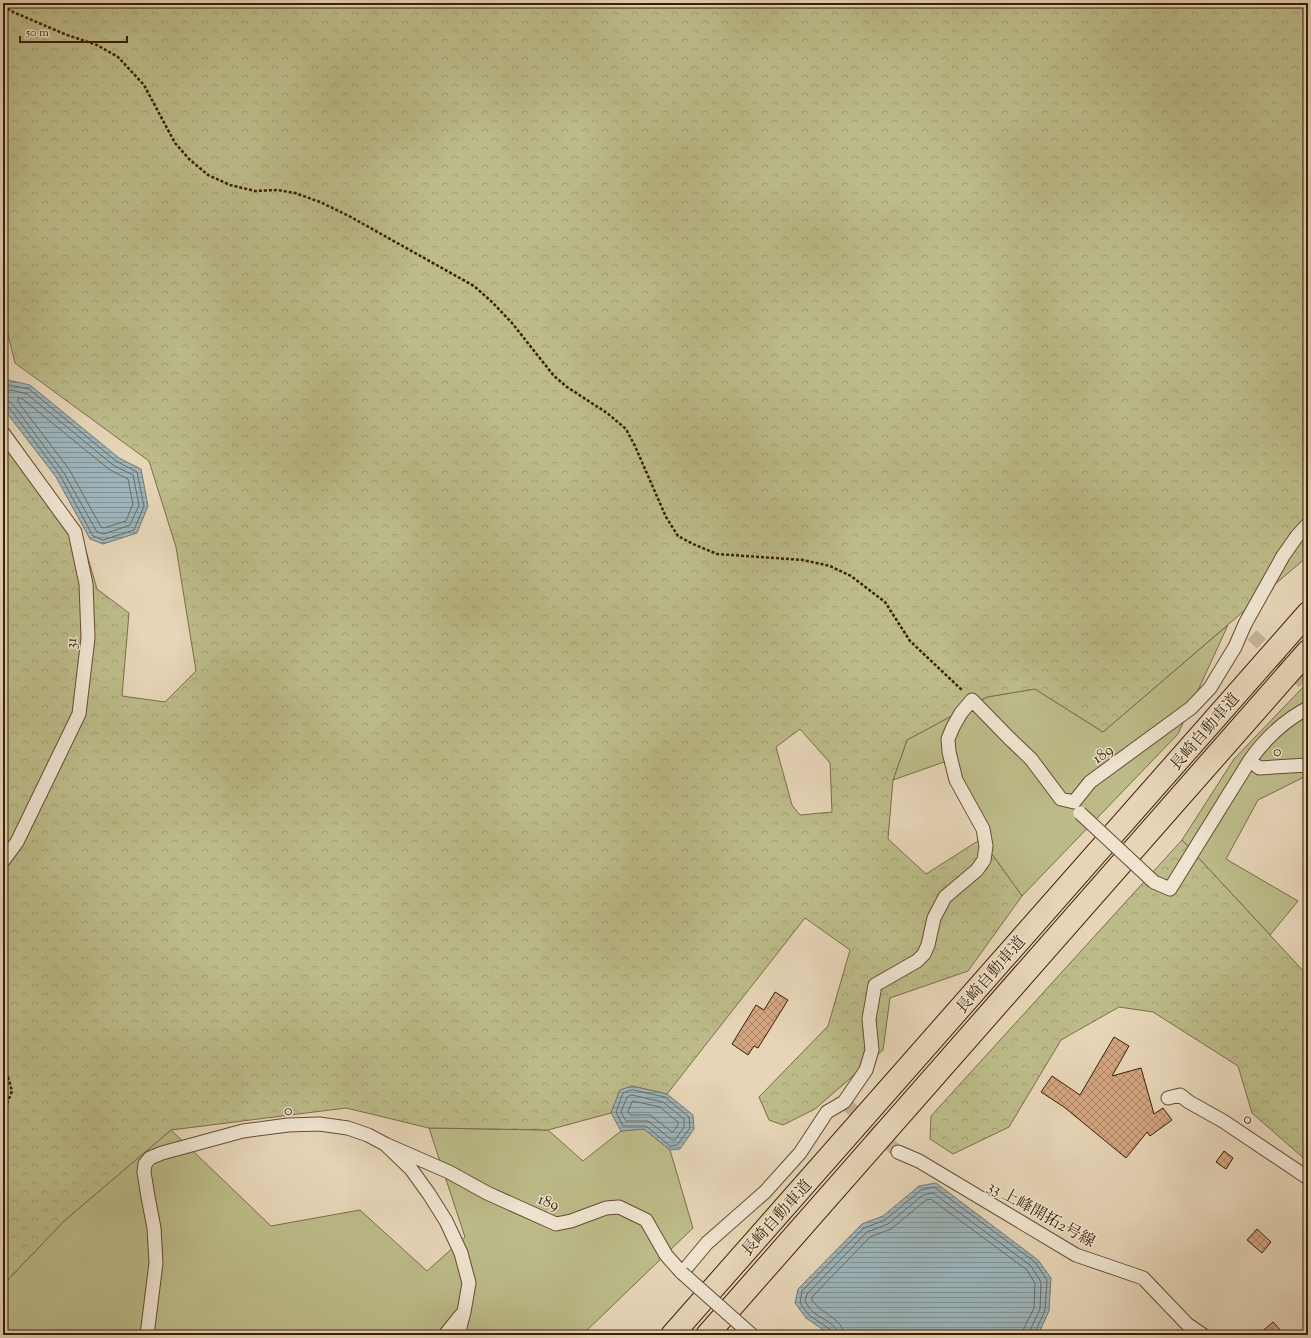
<svg xmlns="http://www.w3.org/2000/svg" width="1311" height="1338" viewBox="0 0 1311 1338" font-family="'Sorts Mill Goudy','Noto Serif JP',serif">
<style>
.grass{fill:#bcbb89;stroke:#7c6d48}
.forest{fill:url(#forest-crowns);stroke:#7c6d48;fill-rule:evenodd}
.water{fill:url(#water-rules);stroke:#767973}
.lines{fill:none;stroke-linecap:round;stroke-linejoin:round}
.shore{stroke:#6c6a61;stroke-width:1}
.building{fill:url(#building-cross-hatch);stroke:#3c1f07}
.minor-tunnel{stroke:#c4b194;stroke-width:13;stroke-dasharray:13 6;stroke-linecap:butt}
.minor-casing{stroke:#664c33;stroke-width:15}
.motorway-casing{stroke:#3c1f07;stroke-width:24}
.path{stroke:#3c1f07;stroke-width:2.5;stroke-dasharray:3 2;stroke-linecap:butt}
.minor{stroke:#efe4d0;stroke-width:13}
.motorway{stroke:#e6d5b7;stroke-width:22}
.minor-bridge-casing{stroke:#664c33;stroke-width:15;stroke-linecap:butt}
.minor-bridge{stroke:#efe4d0;stroke-width:13}
.labels{text-anchor:middle;stroke-width:3;stroke-linejoin:round;paint-order:stroke}
.street-label{font-size:16px;fill:#3c1f07;stroke:#efe4d0}
</style>
<defs>
<pattern id="forest-crowns" width="20" height="18" patternUnits="userSpaceOnUse"><rect width="20" height="18" fill="#bcbb89"/><path d="M2 6a3 3 0 1 1 6 0M12 15a3 3 0 1 1 6 0" fill="none" stroke="#a2a075"/></pattern>
<pattern id="water-rules" width="6" height="5" patternUnits="userSpaceOnUse"><rect width="6" height="5" fill="#9db5bb"/><path d="M0 2.5h6" fill="none" stroke="#819396"/></pattern>
<pattern id="building-cross-hatch" width="8" height="8" patternUnits="userSpaceOnUse"><rect width="8" height="8" fill="#d3a580"/><path d="M0 0l8 8M0 8l8-8" fill="none" stroke="#ac8667"/></pattern>
</defs>
<rect width="100%" height="100%" fill="#e6d5b7"/>
<filter id="stains"><feTurbulence type="fractalNoise" baseFrequency=".005" numOctaves="4"/><feColorMatrix values="0 0 0 0 .2 0 0 0 0 .09 0 0 0 0 .02 0 0 0 .5 -.17"/></filter>
<radialGradient id="worn" r=".72"><stop offset=".6" stop-color="#630" stop-opacity="0"/><stop offset="1" stop-color="#630" stop-opacity=".3"/></radialGradient>
<!-- grass -->
<path class="grass" d="M 1228,625 L 1178,734 L 1022,896 L 981,839 L 944,762 L 893,780 L 907,740 L 987,697 L 1035,689 L 1103,732 Z
M 1308,682 L 1308,775 L 1258,800 L 1226,859 L 1298,901 L 1270,935 L 1182,840 L 1234,759 Z
M 429,1128 L 548,1130 L 583,1161 L 621,1131 L 644,1129 L 670,1150 L 693,1228 L 582,1335 L 3,1335 L 3,1285 L 64,1221 L 171,1130 L 271,1226 L 360,1210 L 427,1271 L 465,1237 Z"/>
<!-- forest -->
<path class="forest" d="M 3,3 L 1308,3 L 1308,556 L 1103,732 L 1035,689 L 987,697 L 907,740 L 893,780 L 888,839 L 926,874 L 981,839 L 1022,896 L 968,971 L 890,998 L 883,1050 L 815,1109 L 783,1125 L 769,1120 L 759,1097 L 828,1026 L 850,950 L 805,918 L 667,1094 L 632,1086 L 620,1090 L 611,1113 L 548,1130 L 429,1128 L 346,1108 L 171,1130 L 64,1221 L 3,1285 L 3,421 L 80,530 L 97,589 L 129,613 L 122,696 L 165,702 L 196,671 L 176,547 L 149,461 L 15,363 L 3,314 ZM 800,729 L 830,763 L 832,812 L 800,815 L 792,805 L 776,747 Z
M 1182,840 L 1308,976 L 1308,1162 L 1252,1113 L 1238,1066 L 1153,1012 L 1119,1007 L 1061,1040 L 1009,1127 L 953,1154 L 930,1139 L 931,1116 Z"/>
<!-- water -->
<path class="water" d="M 8,380 L 30,385 L 119,458 L 141,469 L 148,506 L 137,533 L 103,544 L 90,539 L 56,477 L 3,408 L 3,384 Z
M 632,1086 L 667,1094 L 693,1115 L 694,1129 L 680,1149 L 670,1150 L 644,1129 L 621,1131 L 611,1113 L 620,1090 Z
M 936,1183 L 1038,1260 L 1051,1278 L 1049,1311 L 1038,1335 L 831,1335 L 806,1318 L 795,1303 L 798,1289 L 862,1224 L 883,1216 L 919,1186 Z"/>
<g class="lines">
<!-- shore -->
<path class="shore" d="M 3,387 L 9,385 L 29,389 L 116,461 L 137,472 L 144,506 L 134,530 L 103,540 L 93,536 L 60,475 L 14,414 L 7,406 L 3,405
M 3,392 L 11,390 L 27,394 L 113,465 L 133,475 L 139,505 L 130,525 L 104,534 L 97,532 L 64,473 L 18,411 L 10,402 L 3,400
M 20,398 L 24,400 L 110,470 L 128,479 L 133,504 L 126,521 L 104,528 L 101,527 L 69,469 L 18,402 L 18,399 Z
M 633,1090 L 665,1097 L 689,1117 L 690,1128 L 677,1145 L 670,1146 L 646,1126 L 623,1126 L 616,1112 L 623,1093 Z
M 632,1095 L 663,1102 L 684,1119 L 684,1127 L 675,1140 L 672,1140 L 648,1121 L 626,1121 L 621,1112 L 627,1097 Z
M 633,1101 L 660,1107 L 678,1122 L 678,1125 L 673,1132 L 672,1132 L 650,1115 L 630,1115 L 628,1112 Z
M 833,1335 L 831,1330 L 809,1315 L 800,1303 L 802,1291 L 864,1228 L 885,1220 L 921,1190 L 934,1187 L 1035,1262 L 1047,1280 L 1045,1310 L 1034,1335
M 838,1335 C 837,1323 821,1319 813,1312 C 810,1309 807,1305 805,1301 L 807,1294 L 867,1232 L 888,1224 L 923,1195 L 933,1193 L 1031,1266 L 1041,1282 L 1040,1309 L 1030,1330 L 1029,1335
M 844,1335 C 843,1318 821,1314 812,1300 L 812,1297 L 870,1237 L 891,1229 L 926,1200 L 931,1199 L 1027,1270 L 1035,1283 L 1034,1308 L 1024,1328 L 1023,1335"/>
</g>
<!-- building -->
<path class="building" d="M 775,992 L 788,1000 L 758,1048 L 754,1046 L 748,1055 L 732,1044 L 756,1005 L 764,1010 Z
M 1114,1037 L 1129,1046 L 1112,1076 L 1141,1068 L 1154,1114 L 1163,1108 L 1172,1120 L 1150,1136 L 1147,1132 L 1126,1158 L 1064,1107 L 1041,1092 L 1052,1076 L 1080,1095 Z
M 1224,1151 L 1233,1158 L 1226,1169 L 1216,1162 Z
M 1257,1229 L 1271,1242 L 1262,1253 L 1247,1240 Z
M 1273,1322 L 1285,1335 L 1258,1335 Z"/>
<g class="lines">
<!-- minor-tunnel -->
<path class="minor-tunnel" d="M 1252,635 L 1308,687
M 844,1102 L 898,1152"/>
<!-- minor casing -->
<g class="minor-casing">
<path id="minor" d="M 3,433 L 75,532 L 86,584 L 88,638 L 79,714 L 17,842 L 3,861
M 1250,760 L 1259,768 L 1307,765 L 1308,768
M 1074,802 L 1090,782 L 1191,708 L 1210,688 L 1235,647 L 1245,624 L 1283,556 L 1297,536 L 1308,524
M 1154,882 L 1170,889 L 1250,760 C 1265,739 1285,720 1308,708
M 1168,1098 L 1180,1095 L 1189,1102 L 1223,1121 L 1308,1178
M 385,1144 L 449,1172 L 487,1193 L 556,1224 L 571,1221 L 606,1208 L 619,1207 L 646,1220 L 666,1255 L 682,1273 L 707,1243 L 765,1192 L 800,1153 L 827,1112 L 844,1102 L 866,1070 L 872,1050 L 869,1019 L 875,985 L 917,961 L 924,954 L 928,945 L 934,918 L 945,897 L 977,870 L 984,860 L 986,846 L 983,829 L 956,780 L 949,752 L 948,739 L 953,727 L 961,713 L 972,700 L 1009,738 L 1031,759 L 1061,799 L 1074,802
M 898,1152 L 919,1161 L 1076,1255 L 1143,1278 L 1187,1324 L 1203,1335
M 147,1335 L 156,1263 L 154,1228 L 148,1197 L 144,1172 L 145,1164 L 150,1158 L 162,1153 L 243,1131 L 288,1125 L 319,1124 L 348,1128 L 368,1135 L 385,1144 L 411,1169 L 429,1194 L 446,1221 L 461,1253 L 469,1283 L 464,1312 L 458,1335
M 445,1335 L 461,1315"/>
</g>
<!-- motorway casing -->
<g class="motorway-casing">
<path id="motorway" d="M 672,1335 L 1308,613
M 707,1335 L 1308,651"/>
</g>
<!-- path -->
<path class="path" d="M 3,6 L 13,12 L 67,35 L 97,45 L 118,57 L 144,85 L 175,143 L 189,159 L 208,175 L 230,185 L 255,191 L 277,190 L 295,193 L 320,202 L 349,216 L 474,286 L 493,303 L 512,323 L 554,376 L 567,387 L 607,413 L 626,429 L 635,446 L 666,517 L 678,536 L 693,544 L 717,554 L 803,560 L 830,566 L 851,576 L 885,602 L 910,641 L 963,691
M 3,1076 L 8,1077 L 12,1091 L 3,1113"/>
<!-- minor -->
<use href="#minor" class="minor"/>
<!-- motorway -->
<use href="#motorway" class="motorway"/>
<!-- minor-bridge casing -->
<g class="minor-bridge-casing">
<path id="minor-bridge" d="M 1080,813 L 1154,882
M 682,1273 L 752,1335"/>
</g>
<!-- minor-bridge -->
<use href="#minor-bridge" class="minor-bridge"/>
</g>
<g class="labels">
<!-- street labels -->
<g class="street-label">
<text transform="translate(70 643) rotate(-86)" y="6">31</text>
<text transform="translate(1204 731) rotate(-49)" y="6">長崎自動車道</text>
<text transform="translate(1277 750) rotate(-4)" y="6">0</text>
<text transform="translate(1102 753) rotate(-36)" y="6">189</text>
<text transform="translate(990 974) rotate(-49)" y="6">長崎自動車道</text>
<text transform="translate(288 1109) rotate(-4)" y="6">0</text>
<text transform="translate(1249 1118) rotate(34)" y="6">0</text>
<text transform="translate(549 1201) rotate(21)" y="6">189</text>
<text transform="translate(1042 1213) rotate(29)" y="6">33 上峰開拓2号線</text>
<text transform="translate(776 1217) rotate(-48)" y="6">長崎自動車道</text>
</g>
</g>
<!-- margin -->
<rect width="1311" height="1338" fill="none" stroke="#e6d5b7" stroke-width="16"/>
<rect x="4" y="4" width="1303" height="1330" fill="none" stroke="#3c1f07" stroke-width="2"/>
<rect x="8" y="8" width="1295" height="1322" fill="none" stroke="#3c1f07"/>
<!-- scale -->
<path d="M20 36v6h107v-6" fill="none" stroke="#3c1f07" stroke-width="2"/>
<text x="26" y="36" font-size="12" fill="#3c1f07" stroke="#efe4d0" stroke-width="3" paint-order="stroke">50 m</text>
<rect width="100%" height="100%" filter="url(#stains)"/>
<rect width="100%" height="100%" fill="url(#worn)"/>
</svg>
